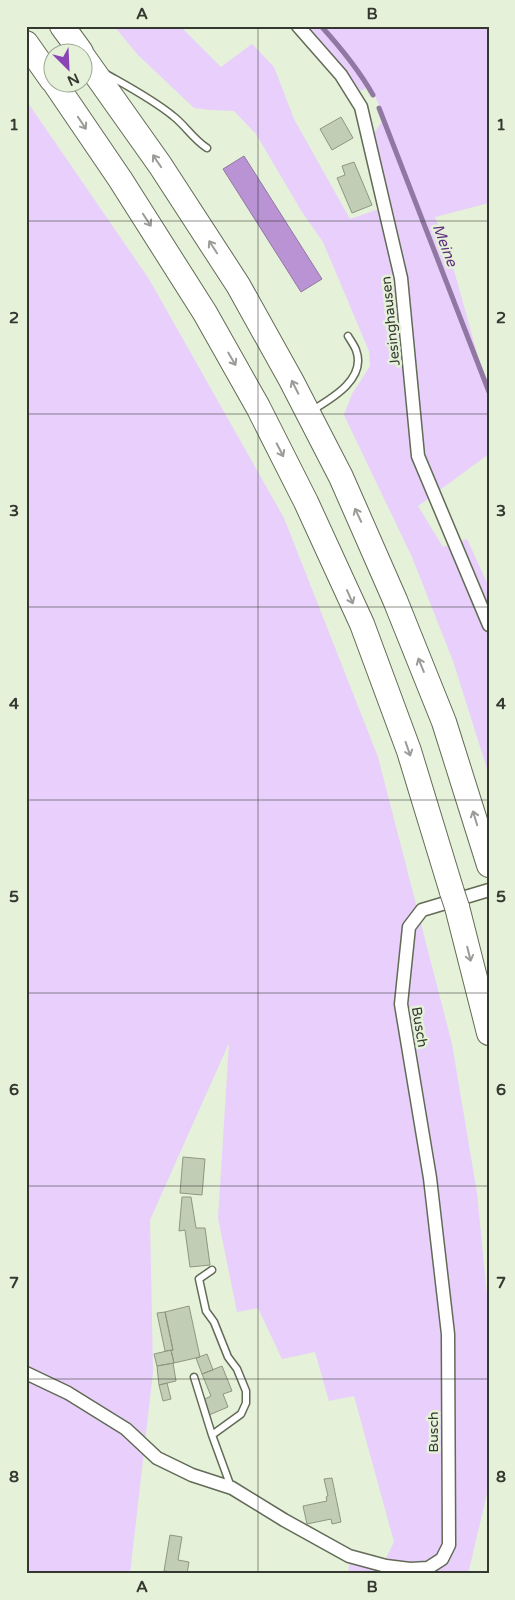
<svg xmlns="http://www.w3.org/2000/svg" width="515" height="1600" viewBox="0 0 515 1600" font-family="'Varela Round',sans-serif">
<style>
.green{fill:#e8cffc}
.water{fill:#b993d4;stroke:#9178a2}
.lines{fill:none;stroke-linecap:round;stroke-linejoin:round}
.stream{stroke:#9178a2;stroke-width:5}
.building{fill:#c2cdb6;stroke:#8d9781}
.service-casing{stroke:#626b56;stroke-width:9}
.minor-casing{stroke:#626b56;stroke-width:15}
.motorway-casing{stroke:#626b56;stroke-width:26}
.service{stroke:#fff;stroke-width:6}
.minor{stroke:#fff;stroke-width:12}
.motorway{stroke:#fff;stroke-width:24}
.motorway-bridge-casing{stroke:#626b56;stroke-width:26;stroke-linecap:butt}
.motorway-bridge{stroke:#fff;stroke-width:24}
.oneway{stroke:#9a9c97}
.grid{fill:none;stroke:#34382f;stroke-width:1;stroke-opacity:0.55}
.labels{text-anchor:middle;stroke-width:5;stroke-linejoin:round;paint-order:stroke}
.street-label{font-size:14px;fill:#34382f;stroke:#e5f1d9}
.water-label{font-size:15px;font-style:italic;fill:#61317f;stroke:#e5f1d9}
.neatline{fill:none;stroke:#34382f;stroke-width:2}
.grid-label{font-size:16px;text-anchor:middle;font-weight:bold;fill:#34382f}
</style>
<rect width="100%" height="100%" fill="#e5f1d9"/>
<!-- green -->
<path class="green" d="M 114,26 L 180,26 L 221,67 L 252,44 L 274,67 L 294,119 L 350,219 L 382,208 L 388,194 L 373,135 L 385,117 L 370,86 L 361,91 L 308,26 L 489,26 L 489,203 L 435,217 L 450,256 L 489,396 L 489,454 L 418,506 L 443,547 L 467,539 L 489,587 L 489,775 L 453,661 L 412,557 L 344,415 L 352,394 L 370,366 L 369,351 L 323,242 L 302,212 L 256,134 L 234,111 L 211,110 L 194,108 L 138,55 Z
M 26,100 L 149,279 L 284,518 L 378,757 L 452,1044 L 477,1193 L 489,1316 L 489,1485 L 468,1574 L 348,1574 L 351,1554 L 383,1564 L 394,1542 L 354,1396 L 329,1401 L 315,1352 L 282,1359 L 258,1308 L 237,1312 L 218,1218 L 229,1043 L 150,1220 L 153,1372 L 130,1574 L 26,1574 Z"/>
<!-- water -->
<path class="water" d="M 244,156 L 322,279 L 301,292 L 223,169 Z"/>
<g class="lines">
<!-- stream -->
<path class="stream" d="M 321,26 C 341,48 359,70 373,95
M 379,108 L 489,392"/>
</g>
<!-- building -->
<path class="building" d="M 341,117 L 353,138 L 332,150 L 320,129 Z
M 354,162 L 372,205 L 352,213 L 337,178 L 345,175 L 342,166 Z
M 183,1157 L 205,1159 L 202,1195 L 180,1193 Z
M 182,1197 L 191,1197 L 196,1228 L 205,1228 L 210,1265 L 190,1267 L 185,1230 L 179,1231 Z
M 189,1306 L 200,1357 L 174,1363 L 171,1350 L 173,1350 L 165,1312 Z
M 165,1312 L 173,1350 L 165,1351 L 157,1313 Z
M 171,1350 L 174,1363 L 157,1366 L 154,1354 Z
M 207,1354 L 213,1370 L 202,1374 L 196,1358 Z
M 173,1363 L 176,1381 L 159,1385 L 157,1366 Z
M 222,1366 L 232,1391 L 223,1394 L 228,1407 L 209,1415 L 203,1400 L 211,1396 L 202,1374 Z
M 167,1383 L 171,1399 L 163,1401 L 159,1385 Z
M 332,1478 L 341,1522 L 332,1524 L 331,1519 L 307,1524 L 303,1506 L 327,1501 L 326,1497 L 328,1496 L 324,1479 Z
M 170,1535 L 182,1537 L 178,1560 L 189,1562 L 187,1574 L 176,1574 L 176,1572 L 164,1571 Z"/>
<g class="lines">
<!-- service casing -->
<g class="service-casing">
<path id="service" d="M 106,74 C 129,87 152,99 173,116 C 185,125 193,139 207,148
M 311,411 C 331,399 367,379 356,350 C 354,345 351,341 348,336
M 212,1270 L 199,1279 L 206,1311 L 214,1322 L 228,1357 L 237,1369 L 246,1391 L 246,1403 L 241,1414 L 212,1435
M 194,1377 L 212,1435 L 231,1487"/>
</g>
<!-- minor casing -->
<g class="minor-casing">
<path id="minor" d="M 298,26 L 341,75 L 361,107 L 401,278 L 418,456 L 489,625
M 26,1373 L 68,1393 L 126,1429 L 157,1458 L 192,1475 L 232,1488 L 284,1520 L 349,1556 L 386,1566 L 410,1569 L 428,1568 L 442,1559 L 449,1545 L 448,1334 L 430,1178 L 401,1004 L 409,927 L 422,910 L 489,890"/>
</g>
<!-- motorway casing -->
<g class="motorway-casing">
<path id="motorway" d="M 62,26 L 81,52
M 26,43 L 52,80
M 82,55 L 160,165 L 238,285 L 291,380 L 341,477 L 395,600 L 444,722 L 489,865
M 54,82 L 120,179 L 205,313 L 258,407 L 306,502 L 362,624 L 409,751 L 452,892
M 457,907 L 489,1033"/>
</g>
<!-- service -->
<use href="#service" class="service"/>
<!-- minor -->
<use href="#minor" class="minor"/>
<!-- motorway -->
<use href="#motorway" class="motorway"/>
<!-- motorway-bridge casing -->
<g class="motorway-bridge-casing">
<path id="motorway-bridge" d="M 452,892 L 457,907"/>
</g>
<!-- motorway-bridge -->
<use href="#motorway-bridge" class="motorway-bridge"/>
</g>
<!-- one-way arrows -->
<defs><path id="oneway-shaft" d="M-6 0H5M1.5-3L5.5 0L1.5 3" fill="none" stroke-width="1.6" stroke-linecap="round" stroke-linejoin="round" transform="scale(1.25)"/></defs>
<g class="oneway">
<use href="#oneway-shaft" transform="translate(82 123) rotate(56)"/>
<use href="#oneway-shaft" transform="translate(157 161) rotate(-124)"/>
<use href="#oneway-shaft" transform="translate(147 220) rotate(57)"/>
<use href="#oneway-shaft" transform="translate(213 247) rotate(-123)"/>
<use href="#oneway-shaft" transform="translate(232 359) rotate(60)"/>
<use href="#oneway-shaft" transform="translate(295 387) rotate(-117)"/>
<use href="#oneway-shaft" transform="translate(280 450) rotate(63)"/>
<use href="#oneway-shaft" transform="translate(358 515) rotate(-115)"/>
<use href="#oneway-shaft" transform="translate(350 597) rotate(66)"/>
<use href="#oneway-shaft" transform="translate(421 665) rotate(-112)"/>
<use href="#oneway-shaft" transform="translate(408 749) rotate(71)"/>
<use href="#oneway-shaft" transform="translate(475 818) rotate(-107)"/>
<use href="#oneway-shaft" transform="translate(469 954) rotate(76)"/>
</g>
<!-- grid -->
<path class="grid" d="M 258,26 L 258,1574M 26,221 L 489,221M 26,414 L 489,414M 26,607 L 489,607M 26,800 L 489,800M 26,993 L 489,993M 26,1186 L 489,1186M 26,1379 L 489,1379"/>
<g class="labels">
<!-- street labels -->
<g class="street-label">
<text transform="translate(390 321) rotate(-96)" y="5">Jesinghausen</text>
<text transform="translate(420 1027) rotate(81)" y="5">Busch</text>
<text transform="translate(433 1432) rotate(-90)" y="5">Busch</text>
</g>
<!-- water labels -->
<g class="water-label">
<text transform="translate(445 245) rotate(69)" y="5">Meine</text>
</g>
</g>
<!-- border -->
<rect width="515" height="1600" fill="none" stroke="#e5f1d9" stroke-width="55"/>
<!-- north arrow -->
<g transform="translate(68 68) rotate(156)"><circle r="24" fill="#e5f1d9" stroke="#9ea795"/>
<path d="M0-4L9 19L0 12L-9 19Z" fill="#8b44b6"/>
<text y="-8" font-size="14" font-weight="bold" text-anchor="middle" fill="#34382f">N</text>
</g>
<rect x="28" y="28" width="460" height="1544" class="neatline"/>
<g class="grid-label">
<text x="142" y="19">A</text>
<text x="372" y="19">B</text>
<text x="14" y="130">1</text>
<text x="501" y="130">1</text>
<text x="14" y="323">2</text>
<text x="501" y="323">2</text>
<text x="14" y="516">3</text>
<text x="501" y="516">3</text>
<text x="14" y="709">4</text>
<text x="501" y="709">4</text>
<text x="14" y="902">5</text>
<text x="501" y="902">5</text>
<text x="14" y="1095">6</text>
<text x="501" y="1095">6</text>
<text x="14" y="1288">7</text>
<text x="501" y="1288">7</text>
<text x="14" y="1482">8</text>
<text x="501" y="1482">8</text>
<text x="142" y="1592">A</text>
<text x="372" y="1592">B</text>
</g>
</svg>
